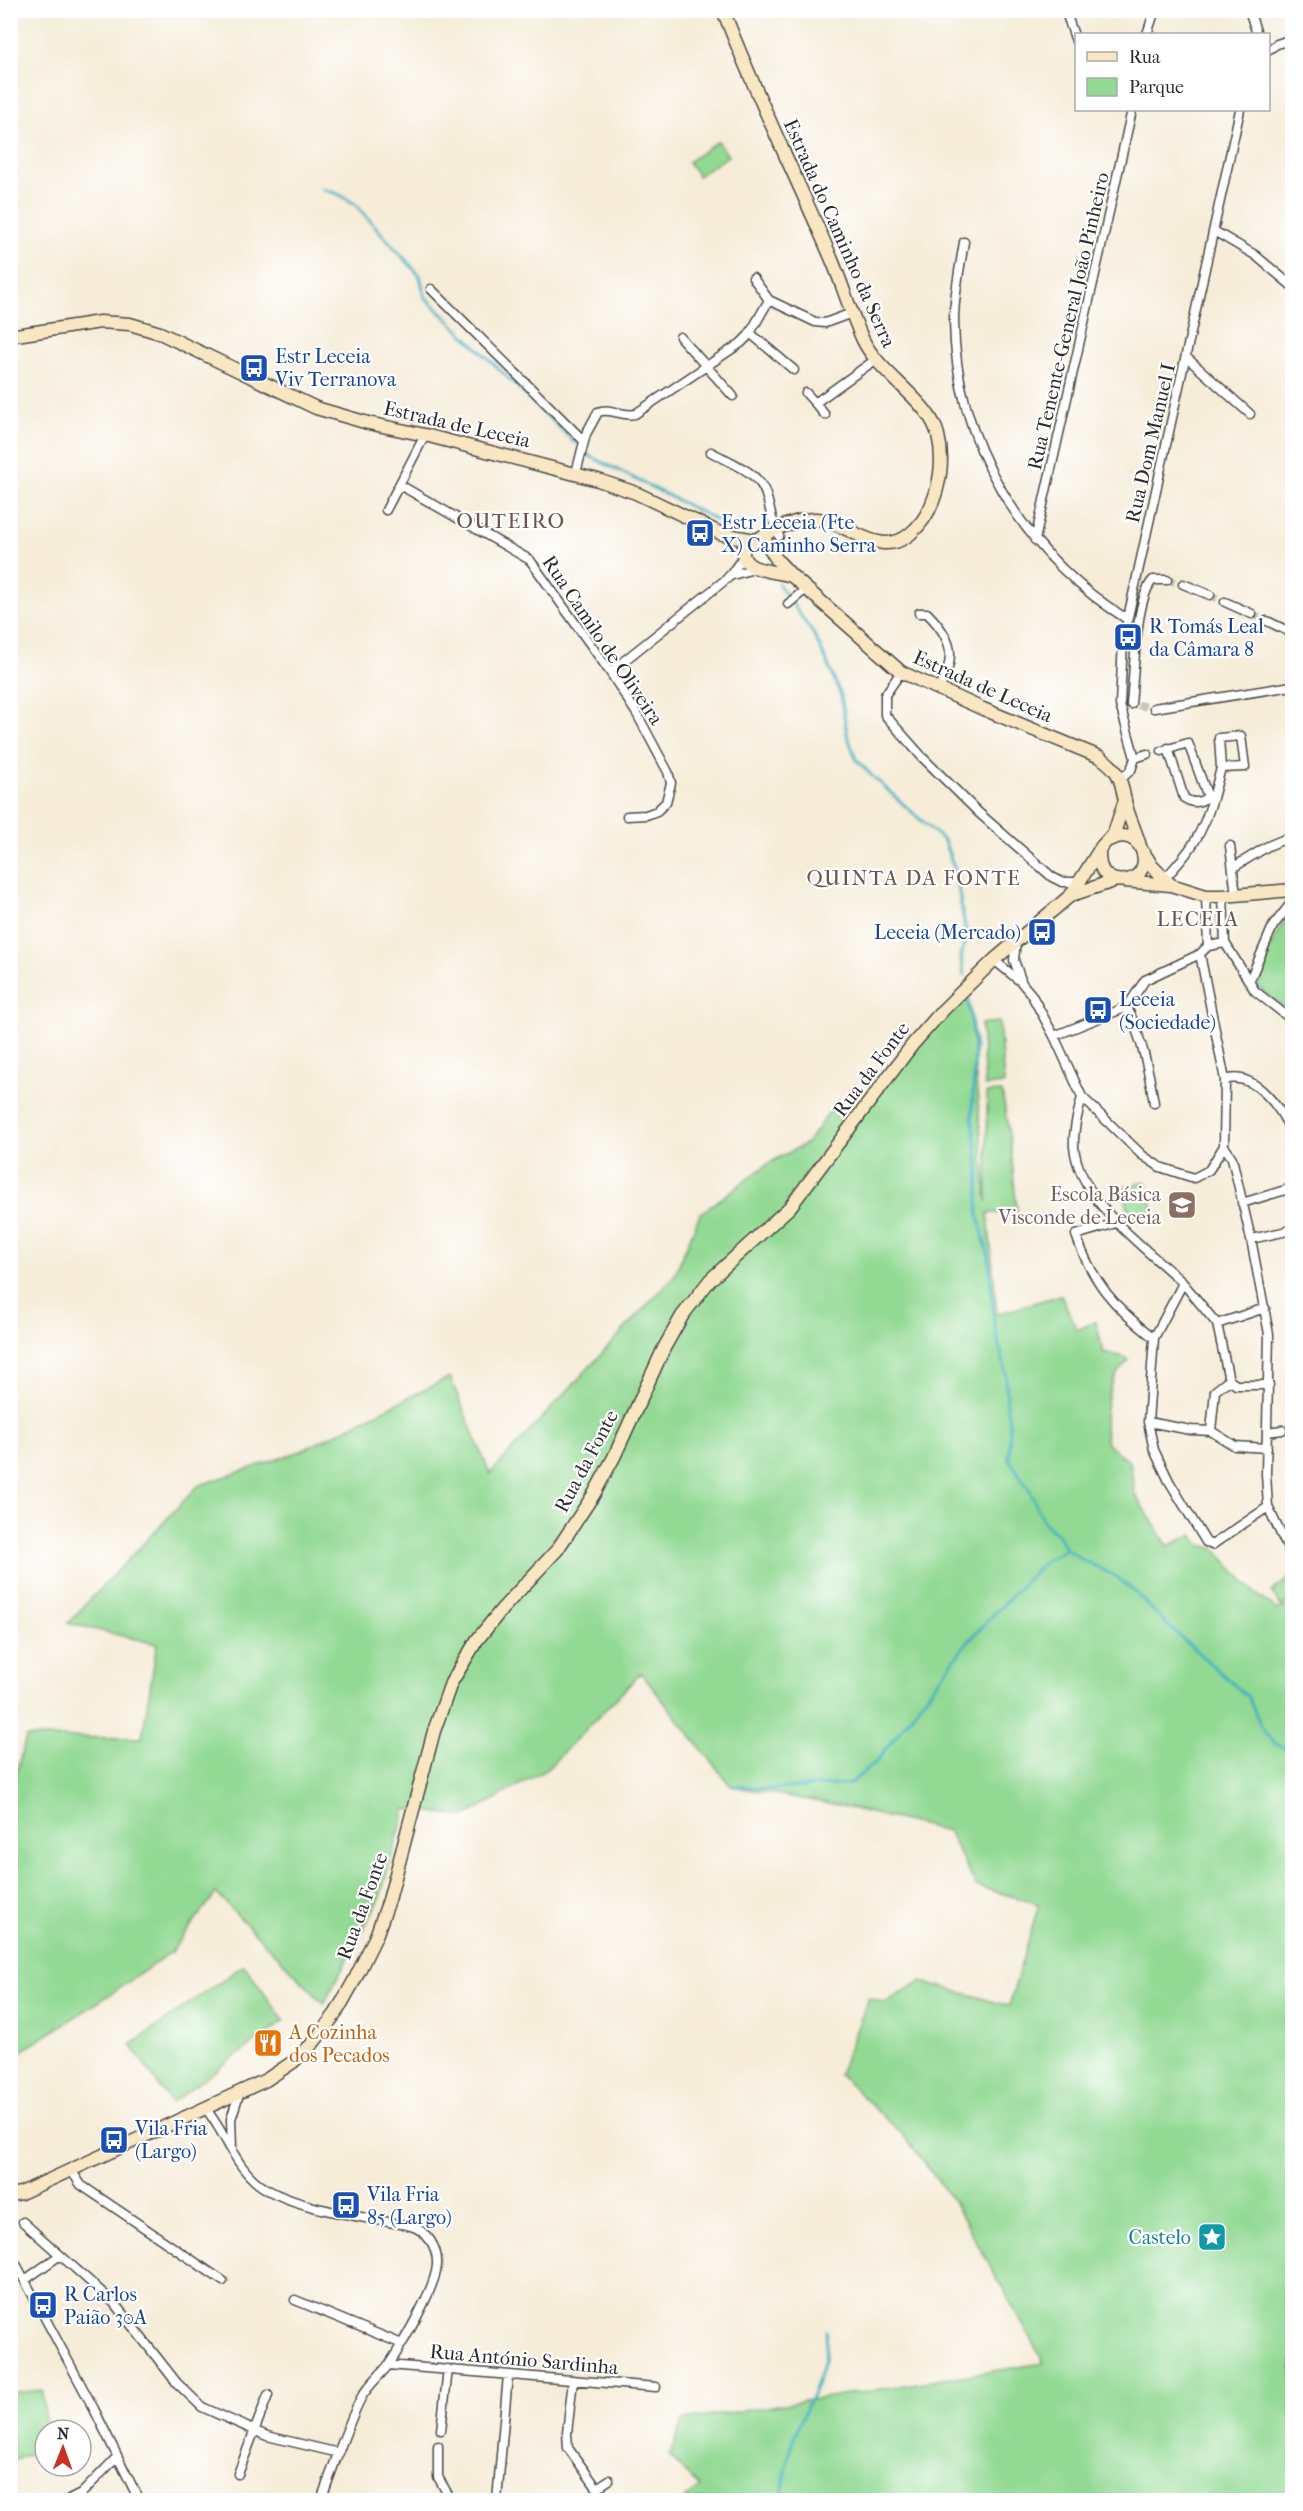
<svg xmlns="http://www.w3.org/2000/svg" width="1303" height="2511" viewBox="0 0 1303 2511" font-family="'IM FELL French Canon',serif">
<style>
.green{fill:#92d993;stroke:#5e825f;stroke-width:1.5}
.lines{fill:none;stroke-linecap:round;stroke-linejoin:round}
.stream{stroke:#42afc0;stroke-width:3}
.street-tunnel{stroke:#cdc5b5;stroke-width:8;stroke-dasharray:8 4;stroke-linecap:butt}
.street-casing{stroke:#494845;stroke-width:11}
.secondary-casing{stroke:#494845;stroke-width:15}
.street{stroke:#fff;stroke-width:8}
.secondary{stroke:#f9e7c3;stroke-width:12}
.labels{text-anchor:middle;stroke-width:4.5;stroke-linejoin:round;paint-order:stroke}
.street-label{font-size:20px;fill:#2b2b2b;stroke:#fff}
.transit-label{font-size:20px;fill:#164399;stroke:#fff;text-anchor:start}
.education-label{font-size:20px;fill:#785e54;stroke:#fff;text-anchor:end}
.food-label{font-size:20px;fill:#c56008;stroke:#fff;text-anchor:start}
.culture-label{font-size:20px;fill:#0d838f;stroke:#fff;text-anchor:end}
.neighbourhood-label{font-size:21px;letter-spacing:1.5px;fill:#6e564d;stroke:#fff}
</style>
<rect width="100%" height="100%" fill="#fff"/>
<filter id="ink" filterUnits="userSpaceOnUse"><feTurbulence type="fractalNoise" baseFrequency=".0167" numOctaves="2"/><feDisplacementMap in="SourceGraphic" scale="12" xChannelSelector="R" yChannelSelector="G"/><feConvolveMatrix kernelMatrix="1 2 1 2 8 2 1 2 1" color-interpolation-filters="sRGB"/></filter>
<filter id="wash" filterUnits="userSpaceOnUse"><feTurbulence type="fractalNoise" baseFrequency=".008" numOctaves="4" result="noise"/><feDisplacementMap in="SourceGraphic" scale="24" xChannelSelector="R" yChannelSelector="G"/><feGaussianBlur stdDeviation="1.35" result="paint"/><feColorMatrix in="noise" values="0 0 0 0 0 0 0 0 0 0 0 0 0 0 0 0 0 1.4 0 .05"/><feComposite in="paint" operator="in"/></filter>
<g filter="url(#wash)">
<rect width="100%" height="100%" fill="#f6ecd8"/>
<!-- green -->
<path class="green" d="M 718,141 L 728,156 L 698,176 L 688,162 Z
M 1292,911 L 1292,1014 L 1258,987 C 1265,959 1273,933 1292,911 Z
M 968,990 L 987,1202 L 987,1093 L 1002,1092 L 1010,1139 L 1017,1213 L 988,1213 L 997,1314 L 1061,1295 L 1077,1330 L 1096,1321 L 1103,1352 L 1125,1357 L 1129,1361 C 1106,1378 1102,1417 1107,1444 L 1130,1462 L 1135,1495 L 1168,1546 L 1192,1535 L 1200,1545 L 1214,1548 L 1255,1593 L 1277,1610 L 1292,1603 L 1292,2500 L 684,2500 L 700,2487 L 669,2456 L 684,2420 L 1044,2363 L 956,2205 L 905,2137 L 839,2074 L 869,1998 L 885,2003 L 921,1981 L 1009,2006 L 1039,1904 L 976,1886 L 948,1831 L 836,1805 L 731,1786 L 641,1673 L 547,1769 L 466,1816 L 406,1809 L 380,1897 L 324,2004 L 216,1893 L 171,1952 L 111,1994 L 11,2058 L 11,1792 L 26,1737 L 142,1738 L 157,1644 L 68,1623 L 198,1486 L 301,1451 L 450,1377 L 490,1474 L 674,1276 L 700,1214 L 771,1162 L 807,1143 L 834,1105 L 844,1121 Z
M 999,1022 L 1004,1084 L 985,1086 L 981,1024 Z
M 1145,1181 L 1155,1215 L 1132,1222 L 1122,1188 Z
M 1292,1576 L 1292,1598 L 1281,1606 L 1271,1592 Z
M 244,1965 L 284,2021 L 171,2103 L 131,2045 Z
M 43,2390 L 46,2430 L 45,2447 L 11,2462 L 11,2393 Z"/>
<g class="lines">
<!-- stream -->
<path class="stream" d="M 323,189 L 338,194 L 355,204 L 420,276 L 425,297 L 575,443
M 588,455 L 732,528
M 778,583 L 814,635 L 827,662 L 841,696 L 847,734 L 856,759 L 870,774 L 944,841 L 955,870 L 966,933 L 961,958 L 964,975
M 968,998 L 975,1046 L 972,1117 L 979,1167 L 978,1214 L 989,1259 L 994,1323 L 1006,1373 L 1007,1410 L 1010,1425 L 1009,1459 L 1030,1491 L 1044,1523 L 1057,1534 L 1066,1549 L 1081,1559 L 1117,1577 L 1136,1593 L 1167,1625 L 1248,1697 L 1264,1732 L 1274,1743 L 1292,1752
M 735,1786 L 771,1789 L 850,1784 L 876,1762 L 967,1643 L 991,1617 L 1045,1561 L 1066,1549
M 780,2500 C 785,2484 786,2467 790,2450 C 799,2414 831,2370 826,2331"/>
</g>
</g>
<g filter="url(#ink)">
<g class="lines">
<!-- street-tunnel -->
<path class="street-tunnel" d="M 1167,580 L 1183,584
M 1210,595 L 1225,602
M 1252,614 L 1267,621
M 1138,705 L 1154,708"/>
<!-- street casing -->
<g class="street-casing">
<path id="street" d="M 1065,10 L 1076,41
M 1249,10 L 1257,34
M 1147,34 L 1155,10
M 1268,50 L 1277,44 L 1292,39
M 1214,231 L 1255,255 L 1292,286
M 964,242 C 960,268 954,294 954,320 C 955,442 1024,556 1127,619
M 753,278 L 769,300
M 431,289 L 584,441
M 750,333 L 794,370
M 680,337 L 733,396
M 1186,357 L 1250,414
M 806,393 L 815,403
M 825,415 L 815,403 L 875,360
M 711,452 C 731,463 760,472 766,495 C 771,510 771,522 779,536
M 576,473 L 586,434 L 598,412 C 611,407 622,417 635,414 L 741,343 L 749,335 L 769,300 L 815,322 L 825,323 L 852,313
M 400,485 L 530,560 L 610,672 L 637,714 L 668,772 L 671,783 L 666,802 L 657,811 L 646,815 L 627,816
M 386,510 L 425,435
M 1035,540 L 1132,110
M 729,576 L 757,568
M 1183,584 L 1210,595
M 1225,602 L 1252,614
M 788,604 L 807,588
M 919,613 L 927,613 C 953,639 957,657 939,689
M 1267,621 L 1292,633
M 610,672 L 729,577 L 743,557
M 901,672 L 885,695 L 885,715 L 923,758 L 979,813 L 1052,877 L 1062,882 L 1080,882
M 1131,704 C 1134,677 1135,598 1153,580 L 1167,580
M 1154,708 L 1292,686
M 1162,751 L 1188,743 L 1208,797 C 1199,803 1193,804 1184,798 L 1168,748
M 1135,758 L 1147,754
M 1121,779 L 1131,770 L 1135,758 L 1120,705 L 1123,640 L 1240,110
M 1208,797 L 1213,798 L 1221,768 L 1219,738 L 1241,736 L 1245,767 L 1221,768
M 1230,846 L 1236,895
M 1234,867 L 1268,846 L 1292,836
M 1164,879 C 1191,851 1202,835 1213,798
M 1206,896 L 1208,946
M 1016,941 L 1014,960 L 1021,980
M 1225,943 L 1255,991 L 1292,1020
M 1208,946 L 1225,943 L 1223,896
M 1200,954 L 1225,1080 L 1224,1146 L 1232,1158 L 1251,1239 L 1269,1334 L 1266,1474 L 1268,1507 L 1292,1557
M 994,960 L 1021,982 L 1031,994 L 1054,1036 L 1082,1097 L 1142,1155 L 1160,1167 L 1194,1178 L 1209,1170 L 1224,1146
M 1249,982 L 1273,926 L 1292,902
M 1127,1007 L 1145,980 L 1200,954 L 1208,946
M 1127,1007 C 1142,1040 1148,1066 1154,1103
M 1054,1036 L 1127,1007
M 1225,1080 C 1255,1070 1282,1110 1292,1134
M 1082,1097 C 1078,1113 1073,1130 1074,1147 C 1080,1203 1145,1247 1183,1283
M 1242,1203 L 1292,1188
M 1116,1221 L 1113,1224 L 1076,1235 C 1092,1282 1115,1308 1154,1338
M 1251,1239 L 1292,1230
M 1217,1324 L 1265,1308
M 1229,1380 L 1217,1324 L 1183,1283 L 1154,1338 L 1148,1422 L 1154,1450 L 1169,1481 L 1206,1542 L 1212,1545 L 1268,1507
M 1229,1380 L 1236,1385 L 1269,1385
M 1148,1422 L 1191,1430 L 1211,1431 L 1235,1446 L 1267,1448
M 1211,1431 L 1215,1391 L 1229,1380
M 1267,1432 L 1282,1430
M 205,2108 C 224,2130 232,2160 254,2180 C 283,2208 370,2218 411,2226 C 427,2231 438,2247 437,2265 C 436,2287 403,2343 390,2363 C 381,2375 368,2385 361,2398 C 346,2427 333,2469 321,2500
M 232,2148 L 231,2119 L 240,2091
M 71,2170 L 81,2185 L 223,2281
M 23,2222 L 114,2303 L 177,2383 L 202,2407 L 267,2436 L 339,2453
M 10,2253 L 94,2409 L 139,2500
M 25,2280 L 60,2255
M 295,2300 L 402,2344
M 388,2365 L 656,2387
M 573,2380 L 567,2433 L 568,2448 L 597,2488 L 609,2480
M 441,2430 L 448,2369
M 438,2446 L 438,2477 L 451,2500
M 238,2474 L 268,2395
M 69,2500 L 81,2494 L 117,2457
M 497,2500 L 508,2375"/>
</g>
<!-- secondary casing -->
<g class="secondary-casing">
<path id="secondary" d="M 723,10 C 756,96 796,176 832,260 C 843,286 851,314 863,340 C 880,375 930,401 938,435 C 946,467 937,512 910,534 C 879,560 849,522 817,519 C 799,518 773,529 758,539
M 10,336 L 100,322 L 130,324 L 160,333 L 316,408 L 368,423 L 425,435 L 598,480 L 636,493 L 722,534 L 766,542 L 777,560 L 792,576 L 901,672 L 983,709 L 1100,757 C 1121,772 1120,778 1125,801 C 1128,816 1136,831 1140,846
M 753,540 L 743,549 C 740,572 773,570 791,576
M 1099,852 C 1099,862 1100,871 1109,877 C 1114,881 1121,881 1127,880 C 1159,873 1141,822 1109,840
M 1144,853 L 1152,866 L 1171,885
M 1124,881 L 1171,885 L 1206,896 L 1223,896 L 1292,890
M 1071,895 L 1117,880
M 10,2195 L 21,2193 L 266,2080 L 293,2062 L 314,2042 L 336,2013 L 354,1981 L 376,1936 L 389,1900 L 434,1731 L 451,1683 L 477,1640 L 502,1609 L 557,1550 L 594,1494 L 614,1457 L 664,1348 L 682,1316 L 710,1280 L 790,1207 L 913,1044 L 943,1010 L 994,960 L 1071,895 L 1102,846 L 1114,833 L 1125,800"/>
</g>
<!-- street -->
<use href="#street" class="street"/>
<!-- secondary -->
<use href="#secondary" class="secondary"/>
</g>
</g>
<!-- icons -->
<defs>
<g id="bus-square" transform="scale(1.5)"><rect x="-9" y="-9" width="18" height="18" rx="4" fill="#1a4fb4" stroke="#fff"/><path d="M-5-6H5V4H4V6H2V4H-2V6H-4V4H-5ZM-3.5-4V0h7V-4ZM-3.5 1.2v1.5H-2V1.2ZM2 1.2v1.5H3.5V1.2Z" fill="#fff"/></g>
<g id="school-square" transform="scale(1.5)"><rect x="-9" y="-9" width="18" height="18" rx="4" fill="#8d6e63" stroke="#fff"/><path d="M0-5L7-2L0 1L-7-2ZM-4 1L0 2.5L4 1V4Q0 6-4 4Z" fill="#fff"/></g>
<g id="restaurant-square" transform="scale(1.5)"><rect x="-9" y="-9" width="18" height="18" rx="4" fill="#e8710a" stroke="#fff"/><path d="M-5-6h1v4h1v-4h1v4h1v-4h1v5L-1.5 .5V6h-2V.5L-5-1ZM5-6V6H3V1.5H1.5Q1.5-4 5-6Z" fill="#fff"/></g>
<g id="sight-square" transform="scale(1.5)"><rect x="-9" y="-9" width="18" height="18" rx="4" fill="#0f9aa8" stroke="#fff"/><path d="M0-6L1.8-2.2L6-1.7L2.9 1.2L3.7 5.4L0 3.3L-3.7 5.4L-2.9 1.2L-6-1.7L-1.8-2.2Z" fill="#fff"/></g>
</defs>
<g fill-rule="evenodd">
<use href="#bus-square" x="254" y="368"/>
<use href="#bus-square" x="700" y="533"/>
<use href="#bus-square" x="1128" y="637"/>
<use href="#bus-square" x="1042" y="932"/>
<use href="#bus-square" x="1098" y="1010"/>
<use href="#school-square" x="1182" y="1205"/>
<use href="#restaurant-square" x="268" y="2043"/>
<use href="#bus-square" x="114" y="2140"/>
<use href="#bus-square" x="346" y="2205"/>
<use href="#sight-square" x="1212" y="2237"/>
<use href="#bus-square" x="43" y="2305"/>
</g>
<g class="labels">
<!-- street labels -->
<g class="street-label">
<text transform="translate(840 233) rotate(66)" y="7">Estrada do Caminho da Serra</text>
<text transform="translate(1068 321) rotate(-77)" y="7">Rua Tenente-General João Pinheiro</text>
<text transform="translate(457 424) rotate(13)" y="7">Estrada de Leceia</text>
<text transform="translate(1150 443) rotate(-77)" y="7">Rua Dom Manuel I</text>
<text transform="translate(603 640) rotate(56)" y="7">Rua Camilo de Oliveira</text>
<text transform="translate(983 686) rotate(24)" y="7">Estrada de Leceia</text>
<text transform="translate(871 1069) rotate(-53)" y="7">Rua da Fonte</text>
<text transform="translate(586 1461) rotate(-62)" y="7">Rua da Fonte</text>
<text transform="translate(362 1906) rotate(-70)" y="7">Rua da Fonte</text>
<text transform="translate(524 2359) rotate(5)" y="7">Rua António Sardinha</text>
</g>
<!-- transit labels -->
<g class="transit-label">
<text x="275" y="363">Estr Leceia<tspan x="275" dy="23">Viv Terranova</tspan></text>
<text x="721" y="529">Estr Leceia (Fte<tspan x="721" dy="23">X) Caminho Serra</tspan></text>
<text x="1149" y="633">R Tomás Leal<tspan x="1149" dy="23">da Câmara 8</tspan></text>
<text x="1021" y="939" text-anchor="end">Leceia (Mercado)</text>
<text x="1119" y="1006">Leceia<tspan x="1119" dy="23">(Sociedade)</tspan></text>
<text x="135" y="2135">Vila Fria<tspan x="135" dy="23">(Largo)</tspan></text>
<text x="367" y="2201">Vila Fria<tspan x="367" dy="23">85 (Largo)</tspan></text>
<text x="64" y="2301">R Carlos<tspan x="64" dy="23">Paião 30A</tspan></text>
</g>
<!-- education labels -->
<g class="education-label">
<text x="1161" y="1201">Escola Básica<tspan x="1161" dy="23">Visconde de Leceia</tspan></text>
</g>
<!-- food labels -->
<g class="food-label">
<text x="289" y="2039">A Cozinha<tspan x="289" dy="23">dos Pecados</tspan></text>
</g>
<!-- culture labels -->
<g class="culture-label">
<text x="1191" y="2244">Castelo</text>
</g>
<!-- neighbourhood labels -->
<g class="neighbourhood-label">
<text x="511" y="528">OUTEIRO</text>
<text x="914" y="885">QUINTA DA FONTE</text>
<text x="1198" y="926">LECEIA</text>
</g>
</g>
<!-- margin -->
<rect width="1303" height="2511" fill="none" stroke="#fff" stroke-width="36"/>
<!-- legend -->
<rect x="1075" y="33" width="195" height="78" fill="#ffffff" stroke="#aaaaaa" stroke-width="1.5"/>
<rect x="1087" y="52" width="30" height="9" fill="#f9e7c3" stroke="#aaaaaa" stroke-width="1.5"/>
<text x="1129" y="63" font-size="18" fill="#2b2b2b">Rua</text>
<rect x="1087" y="78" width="30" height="18" fill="#92d993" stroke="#aaaaaa" stroke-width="1.5"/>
<text x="1129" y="93" font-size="18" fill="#2b2b2b">Parque</text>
<!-- north arrow -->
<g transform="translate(63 2448) rotate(1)"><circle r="28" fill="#ffffff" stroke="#aaaaaa" stroke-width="1.5"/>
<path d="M0-4.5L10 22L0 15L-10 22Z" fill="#c8321e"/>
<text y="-9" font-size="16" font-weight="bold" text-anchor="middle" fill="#2b2b2b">N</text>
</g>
</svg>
